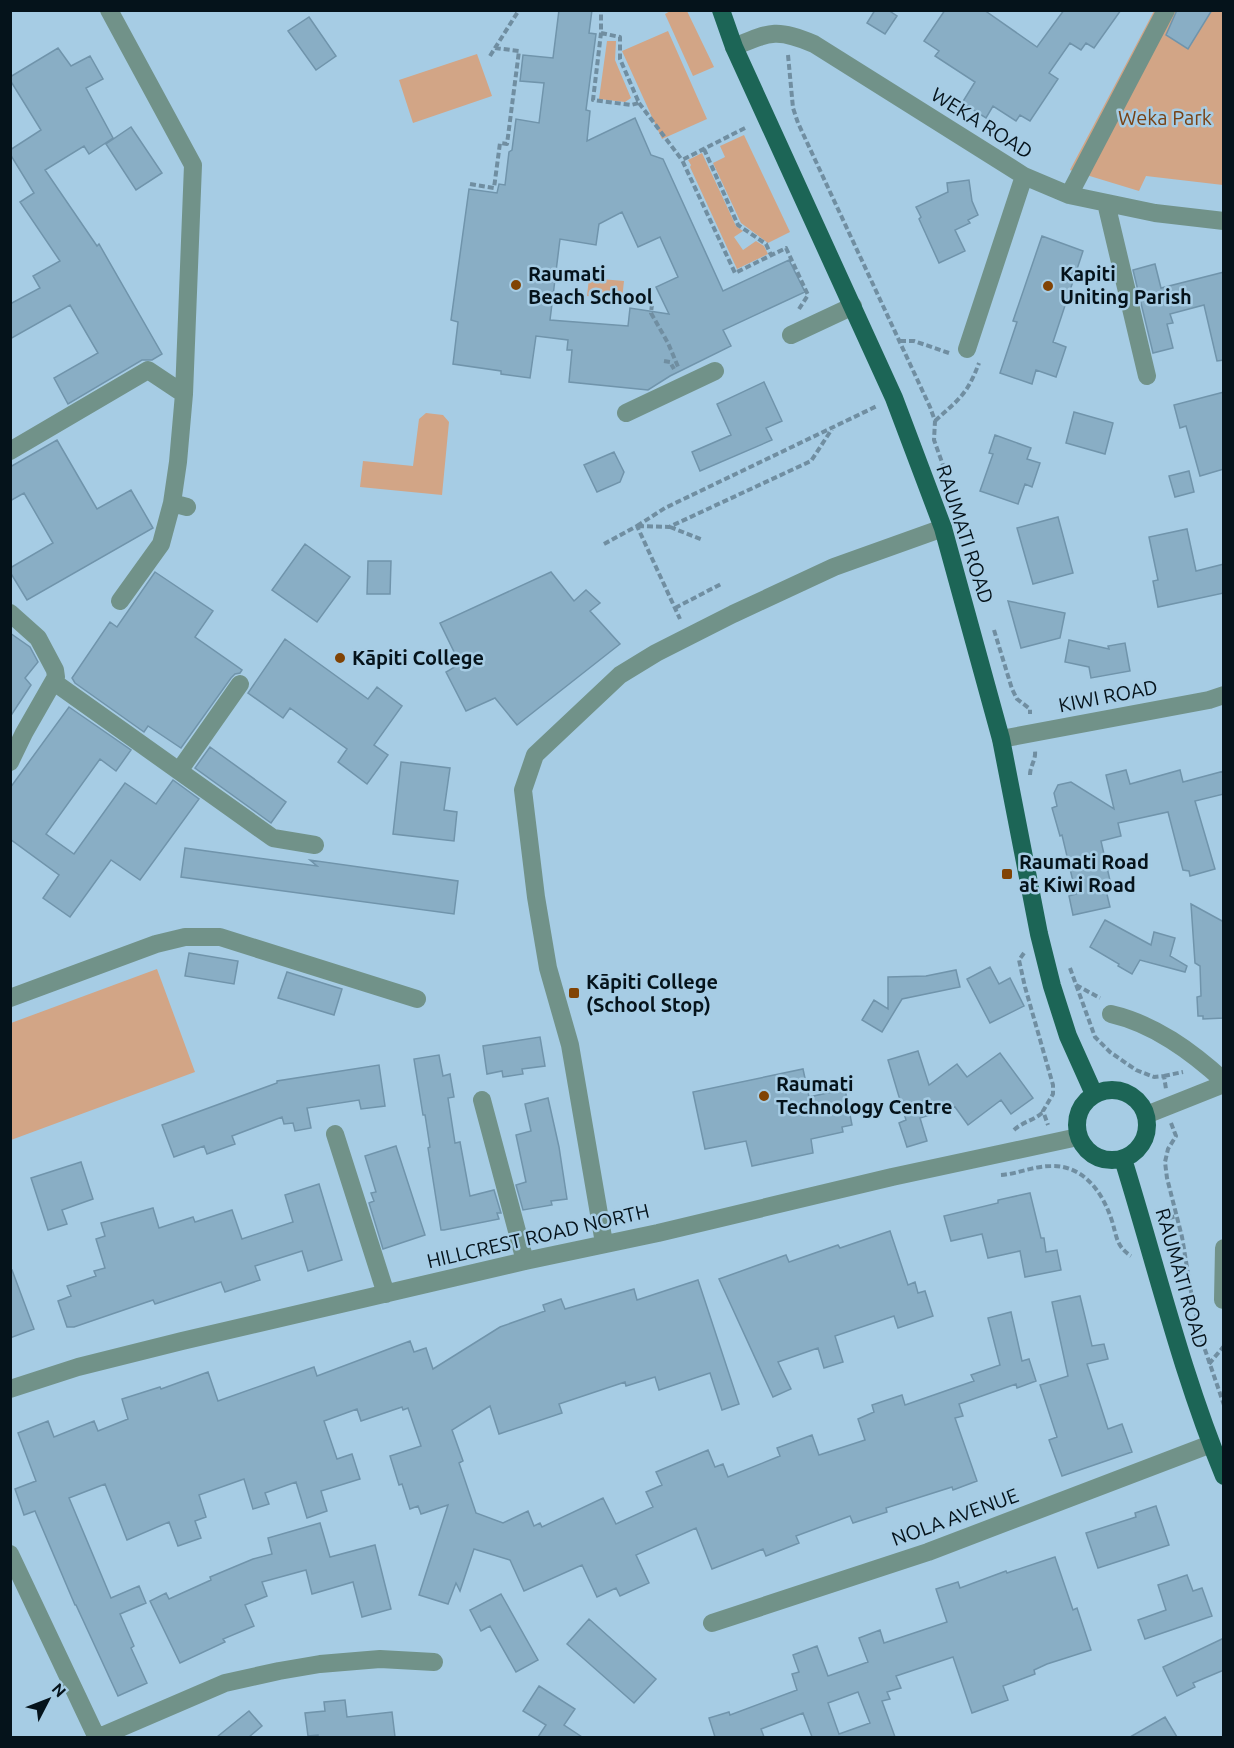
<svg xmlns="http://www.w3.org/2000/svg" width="1234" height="1748" viewBox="0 0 1234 1748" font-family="Ubuntu,sans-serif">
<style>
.green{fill:#d2a586}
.building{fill:#89aec5;stroke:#7094ab;stroke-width:1.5;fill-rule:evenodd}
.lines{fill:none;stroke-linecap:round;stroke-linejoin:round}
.path{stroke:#708ea1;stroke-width:4;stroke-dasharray:6 3;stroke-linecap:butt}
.minor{stroke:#719289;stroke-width:18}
.major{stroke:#1c6556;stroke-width:18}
.poi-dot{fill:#814304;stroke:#a6cce4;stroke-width:2}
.labels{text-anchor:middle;stroke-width:5;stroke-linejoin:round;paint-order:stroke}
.park-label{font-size:20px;fill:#784214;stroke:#a6cce4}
.street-label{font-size:20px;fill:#05131b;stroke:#a6cce4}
.poi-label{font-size:20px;font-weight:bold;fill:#05131b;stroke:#a6cce4;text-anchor:start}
</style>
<rect width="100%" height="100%" fill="#a6cce4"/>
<!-- green -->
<path class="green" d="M 672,10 L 687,11 L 714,67 L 693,76 L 665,14 Z
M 1154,11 L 1223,11 L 1223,185 L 1146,176 L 1139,191 L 1070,170 Z
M 668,31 L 707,119 L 662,139 L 622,51 Z
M 607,41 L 616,41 L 615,60 L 631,98 L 625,102 L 599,99 Z
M 477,54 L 492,96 L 413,123 L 399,80 Z
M 744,135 L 790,232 L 768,243 L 741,223 L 713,163 L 725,157 L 720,146 Z
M 702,153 L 736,226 L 743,231 L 734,237 L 743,250 L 756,241 L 764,246 L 768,254 L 737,269 L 690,167 L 691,165 L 688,160 Z
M 589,278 L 624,281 L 622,299 L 587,296 Z
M 426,413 L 443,415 L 449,422 L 442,495 L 360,487 L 363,461 L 413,466 L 419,419 Z
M 157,969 L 195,1072 L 11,1140 L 11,1023 Z"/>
<!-- building -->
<path class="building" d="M 559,10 L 592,10 L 589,33 L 596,34 L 586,110 L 590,111 L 587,141 L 635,118 L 651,155 L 663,159 L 723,291 L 789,260 L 805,292 L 723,330 L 731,346 L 670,376 L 648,390 L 569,382 L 572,350 L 567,350 L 568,340 L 536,336 L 530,378 L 501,374 L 501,371 L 453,364 L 458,322 L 451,320 L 469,189 L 497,193 L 499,184 L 505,185 L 509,152 L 512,150 L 516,119 L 539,123 L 544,83 L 520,81 L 523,55 L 553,58 ZM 622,212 L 638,247 L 660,237 L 678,277 L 656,287 L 669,314 L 630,308 L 628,326 L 550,320 L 560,239 L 596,245 L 599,224 Z
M 875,10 L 888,10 L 897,16 L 885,34 L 867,23 Z
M 945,10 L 984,10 L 1037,47 L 1064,10 L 1121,10 L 1094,48 L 1086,43 L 1081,50 L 1070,43 L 1049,73 L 1058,79 L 1030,121 L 1020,115 L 1016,121 L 993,106 L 986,118 L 962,103 L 975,82 L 935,56 L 939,51 L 924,41 Z
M 1177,10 L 1212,10 L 1188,49 L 1166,35 Z
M 309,17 L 336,56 L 316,70 L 288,31 Z
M 58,48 L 71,66 L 90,56 L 103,79 L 86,88 L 113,138 L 89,154 L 84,146 L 45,170 L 97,246 L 99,244 L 162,354 L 152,360 L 142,360 L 68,404 L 54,378 L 98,353 L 70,305 L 10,339 L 10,304 L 40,288 L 33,276 L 60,261 L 20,202 L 34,193 L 10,154 L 10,150 L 41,130 L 10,80 L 10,77 Z
M 131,127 L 162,173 L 136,190 L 106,144 Z
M 969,180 L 972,201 L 978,215 L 968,220 L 970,223 L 955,230 L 965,251 L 939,263 L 919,219 L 921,217 L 916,207 L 948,192 L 947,183 Z
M 1042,236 L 1083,251 L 1053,342 L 1066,347 L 1056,377 L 1036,370 L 1032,384 L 1000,373 L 1017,322 L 1013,321 Z
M 1155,264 L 1161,288 L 1224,272 L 1224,360 L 1217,361 L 1204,305 L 1170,314 L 1173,323 L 1167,324 L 1173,348 L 1153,353 L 1133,270 Z
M 764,382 L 782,421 L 766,428 L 772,440 L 700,471 L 692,452 L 731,435 L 717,404 Z
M 1224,392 L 1224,469 L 1200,476 L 1186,426 L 1180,428 L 1174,405 Z
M 1074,412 L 1113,423 L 1105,454 L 1066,443 Z
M 995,435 L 1031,448 L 1027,459 L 1040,463 L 1032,487 L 1025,484 L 1018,504 L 980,491 L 993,454 L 989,453 Z
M 57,440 L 97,509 L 131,490 L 153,528 L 27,600 L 10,572 L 10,568 L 53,543 L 24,493 L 10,501 L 10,467 Z
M 614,452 L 624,472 L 620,482 L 597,492 L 584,465 Z
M 1189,471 L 1194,492 L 1175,497 L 1169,476 Z
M 1058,517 L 1073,573 L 1033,584 L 1017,528 Z
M 1187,529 L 1196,571 L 1224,564 L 1224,593 L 1158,607 L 1153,581 L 1158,580 L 1149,537 Z
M 305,544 L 350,577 L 317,622 L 272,590 Z
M 368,561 L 391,561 L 390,594 L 367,594 Z
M 155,572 L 213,611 L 195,637 L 242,670 L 240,673 L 235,674 L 231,678 L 181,748 L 148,726 L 144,732 L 75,683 L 72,678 L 110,622 L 117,627 Z
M 551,572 L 574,601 L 586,590 L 600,603 L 590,611 L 620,644 L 517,725 L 495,698 L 466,711 L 446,672 L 460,664 L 440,623 Z
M 1008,601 L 1065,613 L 1060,638 L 1021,648 Z
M 10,633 L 30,647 L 38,662 L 25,678 L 31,685 L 10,717 Z
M 285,639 L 368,699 L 377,687 L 402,706 L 374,745 L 388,755 L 367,784 L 338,762 L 347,749 L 290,708 L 283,718 L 248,693 Z
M 1069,640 L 1109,649 L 1108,646 L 1125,643 L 1130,671 L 1091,678 L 1089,667 L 1065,662 Z
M 69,707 L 131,750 L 116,771 L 100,759 L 46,834 L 74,854 L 125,783 L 156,804 L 173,780 L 199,799 L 140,880 L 111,860 L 70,917 L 43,898 L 59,875 L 10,839 L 10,788 Z
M 210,747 L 286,802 L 271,823 L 195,768 Z
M 401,762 L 450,768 L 444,810 L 457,812 L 454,841 L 393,834 Z
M 1126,770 L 1130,784 L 1180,770 L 1183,782 L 1224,771 L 1224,794 L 1195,801 L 1215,869 L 1190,876 L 1189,871 L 1183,870 L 1168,812 L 1118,823 L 1121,836 L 1101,841 L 1111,885 L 1105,886 L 1110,907 L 1073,915 L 1069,896 L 1076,894 L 1062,835 L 1060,836 L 1052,808 L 1057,806 L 1054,793 L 1058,785 L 1071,782 L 1114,809 L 1106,775 Z
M 185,848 L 317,866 L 310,860 L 458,881 L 454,914 L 181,877 Z
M 1191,904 L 1224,922 L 1224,1018 L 1203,1019 L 1203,1016 L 1198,1016 L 1197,997 L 1201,996 L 1200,966 L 1195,963 Z
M 1105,920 L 1151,945 L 1154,932 L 1175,938 L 1170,956 L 1187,966 L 1185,972 L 1140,960 L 1132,974 L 1118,966 L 1119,964 L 1090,947 Z
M 189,953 L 238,961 L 234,984 L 185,976 Z
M 990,967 L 999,984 L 1010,978 L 1024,1006 L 990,1023 L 967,979 Z
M 956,970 L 960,987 L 902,999 L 882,1032 L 862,1020 L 874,1000 L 888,1009 L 888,977 L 926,976 Z
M 287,972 L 342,989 L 334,1015 L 278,998 Z
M 540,1037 L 545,1066 L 522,1069 L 523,1074 L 503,1077 L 502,1071 L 487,1074 L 483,1046 Z
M 918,1051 L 929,1085 L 957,1064 L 967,1077 L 1000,1053 L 1033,1098 L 1011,1114 L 1001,1100 L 968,1125 L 955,1107 L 920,1118 L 927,1141 L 907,1147 L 899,1123 L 906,1120 L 888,1060 Z
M 439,1055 L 443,1076 L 450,1074 L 454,1097 L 448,1098 L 455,1143 L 460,1142 L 470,1196 L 494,1190 L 501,1213 L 497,1213 L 499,1219 L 444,1230 L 441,1230 L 428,1148 L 430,1147 L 425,1115 L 423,1115 L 414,1059 Z
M 379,1065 L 385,1106 L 361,1109 L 359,1100 L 307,1108 L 311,1128 L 295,1131 L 293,1123 L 284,1124 L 282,1117 L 232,1136 L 235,1144 L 207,1154 L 204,1146 L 174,1157 L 162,1125 L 277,1083 L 277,1081 Z
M 803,1069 L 809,1097 L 845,1089 L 852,1125 L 842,1127 L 843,1132 L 811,1139 L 813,1153 L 752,1166 L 746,1141 L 705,1149 L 693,1092 Z
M 548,1098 L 559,1147 L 567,1199 L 551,1201 L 552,1205 L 523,1210 L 516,1185 L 526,1182 L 516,1135 L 531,1131 L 525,1104 Z
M 396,1146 L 425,1235 L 383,1249 L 369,1203 L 374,1201 L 371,1193 L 376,1192 L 365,1156 Z
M 81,1162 L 93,1199 L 62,1210 L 67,1224 L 48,1230 L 31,1178 Z
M 319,1184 L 342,1260 L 308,1271 L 302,1251 L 255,1266 L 260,1280 L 225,1292 L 221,1282 L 155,1304 L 153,1300 L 74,1327 L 67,1327 L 58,1301 L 71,1296 L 67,1286 L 96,1276 L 94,1271 L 105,1268 L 96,1239 L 105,1236 L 101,1223 L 153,1208 L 159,1228 L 193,1217 L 195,1222 L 232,1210 L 242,1239 L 293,1222 L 285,1195 Z
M 1030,1193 L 1041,1238 L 1044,1238 L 1046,1252 L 1057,1250 L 1061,1270 L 1025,1277 L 1020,1251 L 988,1258 L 982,1234 L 951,1241 L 944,1216 L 998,1203 L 998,1200 Z
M 890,1231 L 908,1285 L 915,1282 L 918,1293 L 925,1291 L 933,1316 L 898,1328 L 894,1316 L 835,1336 L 843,1362 L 824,1368 L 818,1348 L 778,1362 L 791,1389 L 773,1397 L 719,1279 L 786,1255 L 789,1262 L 838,1245 L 840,1248 Z
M 12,1270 L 34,1329 L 10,1338 L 10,1271 Z
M 698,1280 L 739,1404 L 722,1410 L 710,1373 L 659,1390 L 655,1377 L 626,1386 L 625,1382 L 559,1404 L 562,1413 L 499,1434 L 490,1406 L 452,1430 L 463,1461 L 459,1463 L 476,1513 L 503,1523 L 528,1511 L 534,1526 L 540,1523 L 542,1527 L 603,1498 L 616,1524 L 653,1507 L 646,1492 L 662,1485 L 656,1472 L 708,1450 L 715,1467 L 723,1464 L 728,1477 L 780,1456 L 777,1448 L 812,1435 L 819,1455 L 865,1440 L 858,1419 L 874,1412 L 872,1405 L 902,1395 L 905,1405 L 974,1381 L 971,1375 L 1000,1365 L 988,1318 L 1011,1312 L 1022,1361 L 1029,1359 L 1036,1381 L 1017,1388 L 1016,1384 L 959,1404 L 963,1416 L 955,1418 L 977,1481 L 953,1490 L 952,1487 L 886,1508 L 887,1512 L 853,1523 L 850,1516 L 796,1536 L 799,1543 L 766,1556 L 763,1549 L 712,1569 L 696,1528 L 636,1555 L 649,1583 L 620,1596 L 616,1588 L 597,1597 L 582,1565 L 524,1591 L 510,1560 L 474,1549 L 460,1591 L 456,1583 L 448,1604 L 419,1595 L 448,1505 L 421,1514 L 418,1506 L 410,1509 L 402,1484 L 399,1485 L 390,1456 L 421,1446 L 408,1408 L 403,1410 L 402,1407 L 361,1421 L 357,1409 L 324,1421 L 337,1459 L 352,1454 L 360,1479 L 321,1491 L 327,1511 L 307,1518 L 296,1482 L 265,1493 L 269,1504 L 253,1509 L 244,1479 L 199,1495 L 206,1517 L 195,1521 L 201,1538 L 178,1546 L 169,1522 L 127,1540 L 105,1484 L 69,1498 L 111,1598 L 139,1586 L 146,1603 L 120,1614 L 134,1646 L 131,1648 L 147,1683 L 118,1696 L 76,1605 L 75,1605 L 35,1511 L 24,1515 L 15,1489 L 36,1481 L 18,1433 L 48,1421 L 54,1437 L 94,1421 L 98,1431 L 128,1419 L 122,1399 L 160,1387 L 161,1389 L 208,1372 L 218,1401 L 314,1367 L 317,1376 L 410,1341 L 414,1352 L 426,1348 L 433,1369 L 500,1327 L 545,1311 L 543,1305 L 561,1299 L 565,1309 L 634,1289 L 637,1300 Z
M 1080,1296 L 1092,1346 L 1104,1344 L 1108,1359 L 1087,1364 L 1108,1429 L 1122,1424 L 1132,1452 L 1062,1476 L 1049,1440 L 1057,1437 L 1040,1385 L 1068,1376 L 1052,1302 Z
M 1156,1506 L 1169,1545 L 1098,1568 L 1086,1533 L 1136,1517 L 1135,1513 Z
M 320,1523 L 330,1557 L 375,1545 L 391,1609 L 362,1617 L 353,1582 L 312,1594 L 306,1570 L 262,1582 L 267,1596 L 245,1605 L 254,1626 L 223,1639 L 225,1642 L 180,1663 L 150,1601 L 166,1593 L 169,1599 L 211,1580 L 210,1577 L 253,1559 L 272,1554 L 268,1538 Z
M 1055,1557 L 1073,1610 L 1077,1608 L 1091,1650 L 1047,1664 L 1034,1670 L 1035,1674 L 1003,1686 L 1008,1700 L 972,1713 L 953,1657 L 896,1676 L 901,1688 L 887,1692 L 890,1699 L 882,1701 L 895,1737 L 812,1737 L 803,1713 L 761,1729 L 764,1737 L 715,1737 L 709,1718 L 729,1712 L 730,1715 L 797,1690 L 792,1674 L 799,1672 L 793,1655 L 817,1646 L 828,1676 L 868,1662 L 859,1638 L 880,1630 L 884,1643 L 947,1622 L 936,1589 L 958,1582 L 960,1588 L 1006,1571 L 1007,1573 ZM 858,1692 L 870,1723 L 839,1734 L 828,1703 Z
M 1187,1575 L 1193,1591 L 1202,1588 L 1212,1616 L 1145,1639 L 1138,1620 L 1166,1610 L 1158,1585 Z
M 501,1594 L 538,1660 L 516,1672 L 490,1626 L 481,1631 L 470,1610 Z
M 589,1619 L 656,1679 L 634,1703 L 567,1644 Z
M 1224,1638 L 1224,1670 L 1193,1683 L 1195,1687 L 1177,1696 L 1163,1667 Z
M 539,1686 L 575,1709 L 564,1725 L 582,1737 L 538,1737 L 546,1725 L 523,1711 Z
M 345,1700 L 347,1717 L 392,1712 L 395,1737 L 318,1737 L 318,1735 L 308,1736 L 305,1713 L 325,1711 L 324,1702 Z
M 249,1711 L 262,1726 L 249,1737 L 217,1737 Z
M 1165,1717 L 1177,1737 L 1130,1737 Z"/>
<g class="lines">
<!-- path -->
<path class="path" d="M 601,33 L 620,37 L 620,59 L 639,103 L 631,105 L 593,100 L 601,33 L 601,10
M 788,55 L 793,108 L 798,123 L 930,407 L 935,421 L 934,440 L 948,479
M 490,56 L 519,10
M 639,103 L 682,160
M 745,128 L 682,160 L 735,273 L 786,248 L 808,295 L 799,309
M 704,149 L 738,225 L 766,244 L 771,255
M 470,184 L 494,188 L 500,143 L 507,144 L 519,51 L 495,48
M 652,304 L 651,313 L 668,343 L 679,369
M 900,341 L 914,341 L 949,353
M 664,361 L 670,362 L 674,369
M 935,421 C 959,399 967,395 979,363
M 637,526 L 665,508 L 877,406
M 638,526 L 669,527 L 811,461 L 832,429
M 670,527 L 703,540
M 604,544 L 637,526 L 680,619
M 675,608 L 721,584
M 994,630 L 1012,689 L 1017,699 L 1030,709 L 1030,714
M 1030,775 C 1030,766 1036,760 1035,751
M 1024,953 L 1019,960 L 1025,987 L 1053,1085 L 1053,1094 L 1043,1111 L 1048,1125
M 1070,968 L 1095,1037 L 1110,1052 L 1136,1070 L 1154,1077 L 1164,1076 L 1166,1089
M 1076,985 L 1100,998
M 1164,1076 L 1183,1072
M 1171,1123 L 1176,1136 L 1168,1149 L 1165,1162 L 1167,1178 L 1182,1237 L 1192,1298 L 1202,1341 L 1224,1405
M 1014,1130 C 1022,1122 1035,1120 1043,1112
M 1001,1175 C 1017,1174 1034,1166 1051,1166 C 1084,1165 1103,1193 1112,1221 C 1117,1237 1116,1246 1131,1256
M 1160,1221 L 1176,1216
M 1209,1364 L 1224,1346"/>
<!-- minor -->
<path class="minor" d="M 109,10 L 193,165 L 184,394 L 178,462 L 172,503
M 734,47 C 770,32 777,28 814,44 L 1024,176 L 1069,195 L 1155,213 L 1224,221
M 1069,195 L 1166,10
M 1106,203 L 1147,376
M 791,335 L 853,306
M 967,349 L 1024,176
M 626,413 L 715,371
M 10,451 L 148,370 L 184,394
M 120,601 L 161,544 L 172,503 L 187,507
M 10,613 L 38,638 L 55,670 L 56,677 L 24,733 L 10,762
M 54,682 L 273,838 L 315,845
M 1001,739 L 1209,700 L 1224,695
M 179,771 L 240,684
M 10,998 L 156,944 L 185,937 L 220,937 L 417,999
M 1111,1014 C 1154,1024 1191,1051 1224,1081
M 482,1100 L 525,1261
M 1146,1115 L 1224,1084
M 335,1134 L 386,1294
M 604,1243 L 570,1045 L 548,968 L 536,897 L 523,790 L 535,755 L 620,675 L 656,653 L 733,614 L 834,567 L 943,528
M 1223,1300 L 1224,1248
M 10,1389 L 78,1367 L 182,1341 L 525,1261 L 658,1233 L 892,1177 L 1078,1137
M 10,1554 L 97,1738 L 225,1683 L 279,1671 L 320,1664 L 380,1659 L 434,1662
M 712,1623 L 928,1552 L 1211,1444"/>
<!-- major -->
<path class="major" d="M 721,10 L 734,47 L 894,398 L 943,528 L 1001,739 L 1039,934 L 1052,986 L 1068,1036 L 1094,1094
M1077 1125a35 35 0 1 1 70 0a35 35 0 1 1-70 0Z
M 1123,1159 C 1156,1265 1181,1372 1224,1476"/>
</g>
<!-- markers -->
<g class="poi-dot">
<circle cx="516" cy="285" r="6"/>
<circle cx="1048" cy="286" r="6"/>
<circle cx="340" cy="658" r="6"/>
<rect x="1001" y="868" width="12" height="12" rx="3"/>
<rect x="568" y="987" width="12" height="12" rx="3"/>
<circle cx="764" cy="1096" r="6"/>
</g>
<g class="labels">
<!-- park labels -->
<g class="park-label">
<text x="1165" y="125">Weka Park</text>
</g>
<!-- street labels -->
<g class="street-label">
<text transform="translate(982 123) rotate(32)" y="7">WEKA ROAD</text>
<text transform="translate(965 534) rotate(72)" y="7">RAUMATI ROAD</text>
<text transform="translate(1108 696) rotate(-11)" y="7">KIWI ROAD</text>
<text transform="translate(538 1236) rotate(-13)" y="7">HILLCREST ROAD NORTH</text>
<text transform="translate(1182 1278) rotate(74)" y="7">RAUMATI ROAD</text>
<text transform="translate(955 1517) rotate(-20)" y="7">NOLA AVENUE</text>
</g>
<!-- poi labels -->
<g class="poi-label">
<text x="528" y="281">Raumati<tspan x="528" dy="23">Beach School</tspan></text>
<text x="1060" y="281">Kapiti<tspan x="1060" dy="23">Uniting Parish</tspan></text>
<text x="352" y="665">Kāpiti College</text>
<text x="1019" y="869">Raumati Road<tspan x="1019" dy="23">at Kiwi Road</tspan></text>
<text x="586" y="989">Kāpiti College<tspan x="586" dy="23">(School Stop)</tspan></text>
<text x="776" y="1091">Raumati<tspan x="776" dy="23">Technology Centre</tspan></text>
</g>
</g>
<!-- border -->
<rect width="1234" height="1748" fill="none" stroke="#05131b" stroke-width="24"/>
<!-- north arrow -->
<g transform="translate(48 1700) rotate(48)" stroke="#a6cce4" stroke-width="4.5" paint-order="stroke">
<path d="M0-4.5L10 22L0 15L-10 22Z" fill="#05131b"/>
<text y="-9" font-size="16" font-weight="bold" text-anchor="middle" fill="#05131b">N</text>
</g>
</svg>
